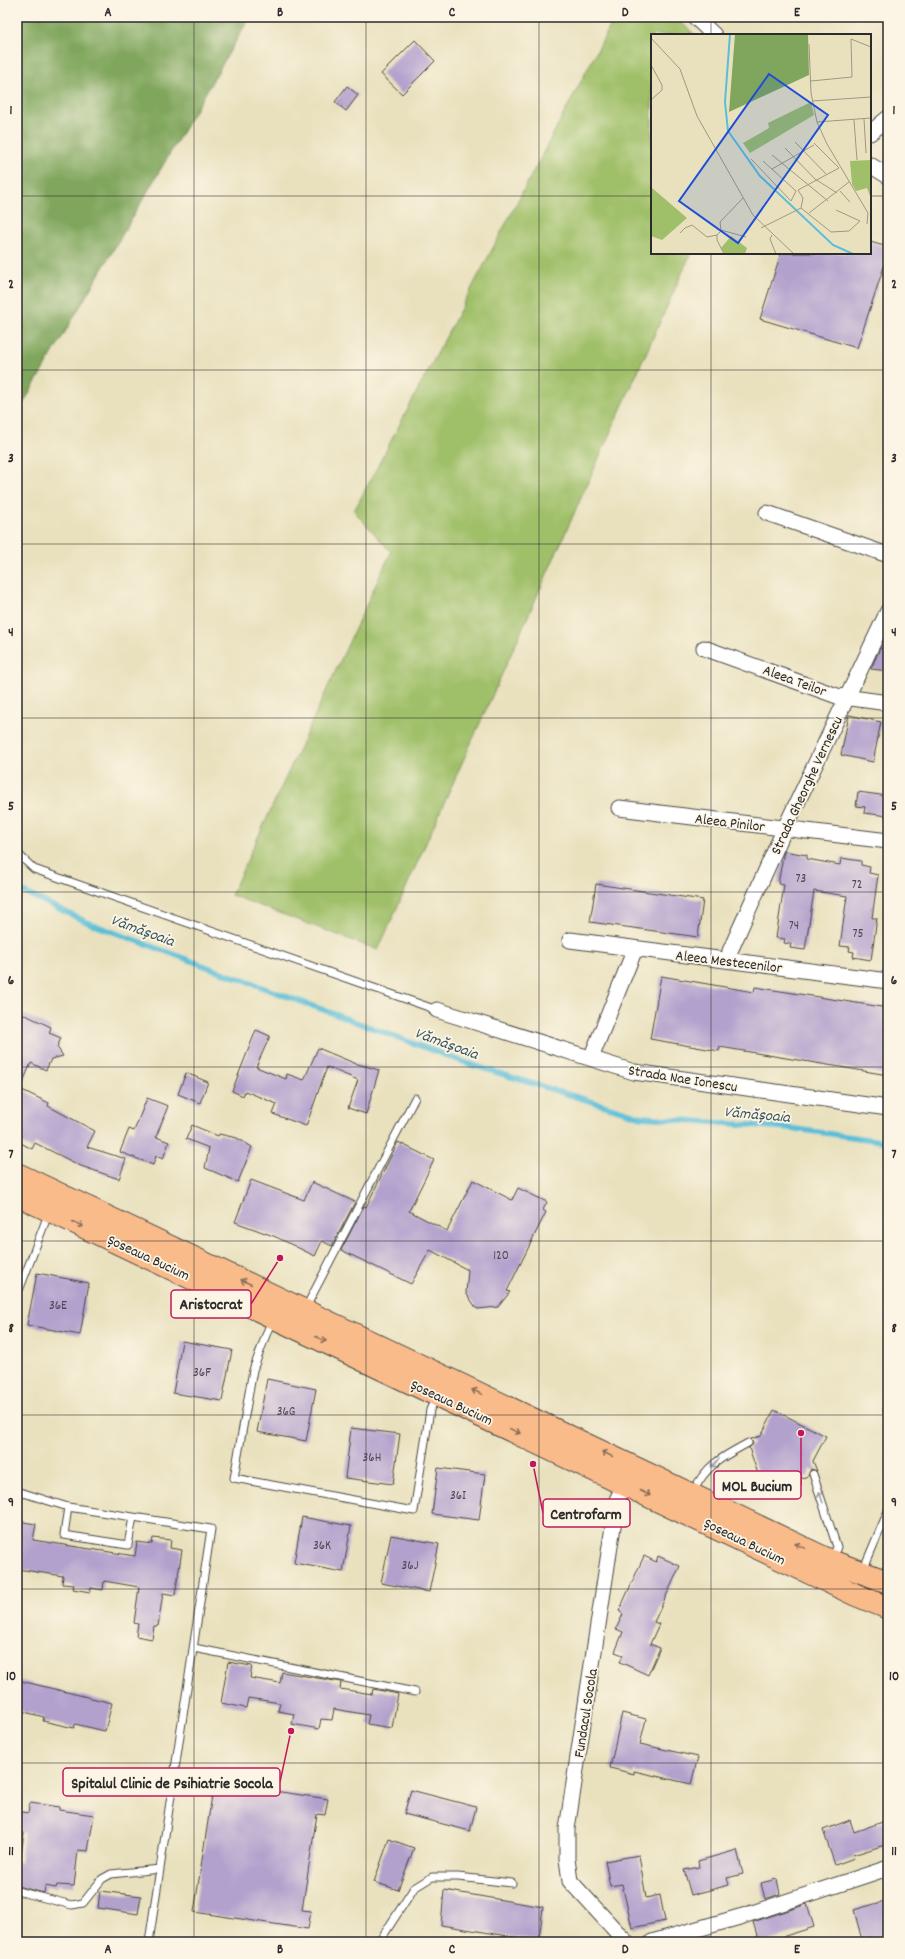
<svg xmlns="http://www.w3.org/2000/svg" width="905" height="1959" viewBox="0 0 905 1959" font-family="Dekko,sans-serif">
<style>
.green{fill:#9fbf68;stroke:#65754a}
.forest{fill:#7fa65c;stroke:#556844}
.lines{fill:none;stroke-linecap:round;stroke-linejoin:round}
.stream{stroke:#5abed8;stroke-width:5.5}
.building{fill:#b2a1cd}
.service-casing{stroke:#484641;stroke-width:9}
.minor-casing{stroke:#484641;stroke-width:17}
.primary-casing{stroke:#484641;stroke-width:24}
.service{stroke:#fff;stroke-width:7}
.minor{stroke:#fff;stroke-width:15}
.primary{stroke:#fabb8b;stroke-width:22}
.oneway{stroke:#886c56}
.oneway2{stroke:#a0a0a0}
.grid{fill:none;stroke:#2b2b2b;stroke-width:1;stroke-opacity:0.55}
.labels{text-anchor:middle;stroke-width:3.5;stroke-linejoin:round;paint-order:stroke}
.number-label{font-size:13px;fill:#4d4854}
.street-label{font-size:15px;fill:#2b2b2b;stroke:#fcf5e5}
.water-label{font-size:16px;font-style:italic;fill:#39575f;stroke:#fcf5e5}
.inset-river{fill:none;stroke:#5abed8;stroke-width:2}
.inset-road{fill:none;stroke:#9d9883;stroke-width:1}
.view{fill:#1d4ed8;fill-opacity:0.15;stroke:#1d4ed8;stroke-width:2}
.inset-edge{fill:none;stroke:#2b2b2b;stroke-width:2}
.leader{fill:none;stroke:#c2185b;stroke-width:1.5}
.callout-dot{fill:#c2185b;stroke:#fcf5e5;stroke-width:1.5}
.callout{fill:#fcf5e5;stroke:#c2185b;stroke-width:1.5}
.callout-label{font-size:16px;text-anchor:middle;font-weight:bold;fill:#2b2b2b}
.neatline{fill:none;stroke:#2b2b2b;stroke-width:1.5}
.grid-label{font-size:13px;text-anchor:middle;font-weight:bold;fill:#2b2b2b}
</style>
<rect width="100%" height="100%" fill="#fcf5e5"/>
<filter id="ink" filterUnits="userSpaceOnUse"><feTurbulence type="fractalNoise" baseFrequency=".025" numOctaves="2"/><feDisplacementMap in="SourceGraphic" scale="8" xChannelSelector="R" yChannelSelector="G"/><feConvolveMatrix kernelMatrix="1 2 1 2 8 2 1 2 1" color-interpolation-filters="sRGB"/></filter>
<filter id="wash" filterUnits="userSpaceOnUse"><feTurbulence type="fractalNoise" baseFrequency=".012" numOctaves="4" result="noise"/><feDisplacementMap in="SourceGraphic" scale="16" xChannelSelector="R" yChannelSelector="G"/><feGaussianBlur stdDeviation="0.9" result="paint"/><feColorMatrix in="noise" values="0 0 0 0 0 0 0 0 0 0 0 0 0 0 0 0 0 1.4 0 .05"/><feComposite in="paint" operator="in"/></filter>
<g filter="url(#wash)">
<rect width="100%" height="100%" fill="#e9e1be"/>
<!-- green -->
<path class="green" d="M 615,17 L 675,17 L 695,35 L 652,35 L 652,253 L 691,253 L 378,950 L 231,895 L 391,552 L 354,511 Z"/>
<!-- forest -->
<path class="forest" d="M 17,17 L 250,17 L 17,414 Z"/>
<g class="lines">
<!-- stream -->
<path class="stream" d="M 17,889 L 89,923 L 469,1064 L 642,1117 L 789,1128 L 888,1142"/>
</g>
<g id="blocks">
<!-- building -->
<path class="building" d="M 415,40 L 435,61 L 402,94 L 381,74 Z
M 347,86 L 358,95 L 346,111 L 335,102 Z
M 870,242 L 888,247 L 888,254 L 857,348 L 760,319 L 781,253 L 870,253 Z
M 880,648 L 888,649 L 888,671 L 871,669 Z
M 849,715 L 881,722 L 873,762 L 841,755 Z
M 858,792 L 888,796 L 888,816 L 864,813 L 865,807 L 856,806 Z
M 784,851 L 807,855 L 807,859 L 840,865 L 841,858 L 861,861 L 861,865 L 870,867 L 869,873 L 878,875 L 872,918 L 877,918 L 871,960 L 853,957 L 854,952 L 849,951 L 850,947 L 840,946 L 847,896 L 814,891 L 805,950 L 790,948 L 791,944 L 784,943 L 785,939 L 776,938 L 784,885 L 778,884 Z
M 596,884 L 703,900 L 698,937 L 590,922 Z
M 661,976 L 754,992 L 755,987 L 888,1008 L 888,1075 L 720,1047 L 719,1051 L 650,1039 Z
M 21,1013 L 51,1027 L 49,1033 L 61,1038 L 57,1047 L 63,1056 L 51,1059 L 46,1070 L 31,1063 L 20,1089 L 49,1103 L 48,1106 L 95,1131 L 87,1147 L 126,1159 L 119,1179 L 81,1166 L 35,1143 L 32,1149 L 17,1141 L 17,1022 Z
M 256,1030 L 270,1036 L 256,1067 L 286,1079 L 287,1074 L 304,1080 L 318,1048 L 354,1063 L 379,1070 L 366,1114 L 348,1108 L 358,1080 L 327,1067 L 306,1126 L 273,1114 L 277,1104 L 245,1091 L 243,1096 L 232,1091 Z
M 186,1073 L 208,1082 L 200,1103 L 178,1094 Z
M 147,1098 L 168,1106 L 156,1137 L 169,1142 L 163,1159 L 156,1156 L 153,1165 L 120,1152 L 129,1129 L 134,1131 Z
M 192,1125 L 218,1136 L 219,1134 L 237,1138 L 252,1147 L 238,1182 L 205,1168 L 209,1148 L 186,1139 Z
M 398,1142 L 434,1160 L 409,1211 L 447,1231 L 473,1180 L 512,1200 L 518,1188 L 547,1202 L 543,1210 L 546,1212 L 507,1291 L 510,1292 L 498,1307 L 477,1309 L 466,1293 L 468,1270 L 430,1250 L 411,1284 L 341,1250 L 364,1206 L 366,1207 Z
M 251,1180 L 304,1200 L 312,1182 L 355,1202 L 332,1246 L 322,1241 L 315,1256 L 276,1237 L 235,1222 Z
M 37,1273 L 89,1283 L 80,1335 L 27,1325 Z
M 182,1341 L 232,1350 L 222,1401 L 173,1393 Z
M 267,1379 L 316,1389 L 306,1441 L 257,1432 Z
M 774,1410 L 826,1436 L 813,1461 L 817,1471 L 811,1469 L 808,1476 L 764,1491 L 749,1448 L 753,1444 L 751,1439 L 761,1436 Z
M 351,1428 L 400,1434 L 393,1484 L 345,1478 Z
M 438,1468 L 485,1474 L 479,1520 L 432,1514 Z
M 302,1517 L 351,1526 L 343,1572 L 294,1563 Z
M 17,1521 L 36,1524 L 33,1540 L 135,1556 L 137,1542 L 152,1544 L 153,1538 L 171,1540 L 170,1548 L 182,1550 L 175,1595 L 163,1593 L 158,1626 L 154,1626 L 152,1639 L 136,1636 L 138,1624 L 134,1623 L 139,1587 L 104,1581 L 103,1590 L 91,1588 L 90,1592 L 73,1589 L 74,1585 L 62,1584 L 63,1576 L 17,1569 Z
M 391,1535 L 439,1544 L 429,1592 L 381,1583 Z
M 644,1556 L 656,1562 L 658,1556 L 680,1566 L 654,1622 L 659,1624 L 650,1644 L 660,1648 L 648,1675 L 620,1662 L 623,1655 L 615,1652 L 623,1632 L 616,1629 L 623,1614 L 619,1611 Z
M 228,1662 L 252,1666 L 250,1678 L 280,1683 L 282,1672 L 341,1682 L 340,1689 L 372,1694 L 373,1689 L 398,1694 L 392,1728 L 367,1724 L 369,1715 L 334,1709 L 332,1720 L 321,1719 L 319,1729 L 292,1724 L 294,1714 L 278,1711 L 280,1703 L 248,1698 L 246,1708 L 221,1703 Z
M 17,1680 L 112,1703 L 105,1731 L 75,1724 L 74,1728 L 43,1721 L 44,1717 L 17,1710 Z
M 622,1713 L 646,1719 L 640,1744 L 698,1757 L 691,1784 L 634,1771 L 634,1774 L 610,1768 Z
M 214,1782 L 328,1799 L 325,1815 L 317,1814 L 302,1910 L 311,1911 L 308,1929 L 194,1912 Z
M 411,1790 L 476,1807 L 470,1831 L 404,1814 Z
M 30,1803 L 59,1807 L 59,1810 L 94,1815 L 88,1851 L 78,1850 L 74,1886 L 57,1885 L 56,1888 L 45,1886 L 44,1893 L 17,1886 L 17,1862 L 20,1863 L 24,1833 L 17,1832 L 17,1811 L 28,1813 Z
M 850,1820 L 854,1832 L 888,1820 L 888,1844 L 853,1855 L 854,1858 L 835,1865 L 823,1830 Z
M 389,1839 L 414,1848 L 398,1890 L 374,1882 Z
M 737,1850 L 743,1874 L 727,1878 L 729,1885 L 691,1895 L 684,1870 L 699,1867 L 698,1861 Z
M 639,1855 L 646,1898 L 660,1895 L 665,1921 L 632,1928 L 622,1884 L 610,1886 L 605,1861 Z
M 777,1879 L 780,1894 L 765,1899 L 761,1883 Z
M 444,1890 L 543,1907 L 539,1941 L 441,1925 Z
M 100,1891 L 141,1896 L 138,1914 L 98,1908 Z
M 888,1900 L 888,1938 L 874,1942 L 871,1937 L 862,1940 L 854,1910 Z
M 807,1904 L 814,1927 L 766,1942 L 759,1942 L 753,1922 Z"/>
</g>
</g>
<g filter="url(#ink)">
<use href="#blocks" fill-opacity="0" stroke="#484641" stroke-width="1"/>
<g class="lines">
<!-- service casing -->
<g class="service-casing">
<path id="service" d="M 17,853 L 34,869 L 437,1010
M 17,1287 L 20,1288 L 49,1212
M 305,1309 L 415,1098
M 272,1319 L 253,1370 L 234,1478 L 414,1511 L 430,1410 L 436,1397
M 888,1406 L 887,1409 L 888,1410
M 813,1474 L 837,1547 L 832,1559
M 17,1491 L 68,1507 L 211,1529 L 149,1942
M 693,1492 C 706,1465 722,1457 748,1443
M 68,1507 L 64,1535 L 128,1545 L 133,1517
M 863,1570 L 888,1511
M 194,1648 L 415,1692
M 17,1891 L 72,1905 L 83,1903 L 102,1879 L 111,1874 L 160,1869
M 379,1942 L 414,1888 L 432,1877 L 458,1877 L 512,1883"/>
</g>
<!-- minor casing -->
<g class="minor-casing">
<path id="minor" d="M 695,17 L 714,35
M 870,133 L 888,118
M 870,165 L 888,176
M 767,513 L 888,555
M 704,648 L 837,696 L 888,703
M 619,808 L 888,841
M 570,940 L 888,981
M 729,960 L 730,951 L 785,828 L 888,611
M 437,1010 L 634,1072 L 888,1108
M 591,1058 L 635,949
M 626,1942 L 570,1881 L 567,1859 L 567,1829 L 617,1500 L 628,1477
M 652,1942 L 743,1916 L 888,1868"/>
</g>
<!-- primary casing -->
<g class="primary-casing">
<path id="primary" d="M 17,1174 L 831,1561 L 888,1582
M 17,1195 L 856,1595 L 888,1608"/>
</g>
<!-- service -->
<use href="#service" class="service"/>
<!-- minor -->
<use href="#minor" class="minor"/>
<!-- primary -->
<use href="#primary" class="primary"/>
</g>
<!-- one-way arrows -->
<defs><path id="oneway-shaft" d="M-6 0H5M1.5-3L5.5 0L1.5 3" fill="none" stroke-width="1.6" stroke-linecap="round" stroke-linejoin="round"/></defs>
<g class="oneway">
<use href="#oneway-shaft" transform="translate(78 1224) rotate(25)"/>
<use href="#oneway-shaft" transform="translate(246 1282) rotate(-155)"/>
<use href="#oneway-shaft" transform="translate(321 1339) rotate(25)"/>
<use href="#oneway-shaft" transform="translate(477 1392) rotate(-155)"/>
<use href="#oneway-shaft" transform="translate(515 1431) rotate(25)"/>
<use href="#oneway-shaft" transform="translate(607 1454) rotate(-154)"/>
<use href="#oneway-shaft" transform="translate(645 1493) rotate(26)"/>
<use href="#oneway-shaft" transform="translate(800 1546) rotate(-155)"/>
</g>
<g class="oneway2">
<use href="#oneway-shaft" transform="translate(715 1463) rotate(133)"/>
<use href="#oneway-shaft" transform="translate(821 1497) rotate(-108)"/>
</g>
</g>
<!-- grid -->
<path class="grid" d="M 194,17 L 194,1942M 366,17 L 366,1942M 539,17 L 539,1942M 711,17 L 711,35M 17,196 L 652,196M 870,196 L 888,196M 711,253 L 711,1942M 17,370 L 888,370M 17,544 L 888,544M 17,718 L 888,718M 17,892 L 888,892M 17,1067 L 888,1067M 17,1241 L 888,1241M 17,1415 L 888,1415M 17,1589 L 888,1589M 17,1763 L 888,1763"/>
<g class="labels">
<!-- number labels -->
<g class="number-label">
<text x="801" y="882">73</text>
<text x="857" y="888">72</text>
<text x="794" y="929">74</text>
<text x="858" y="937">75</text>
<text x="501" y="1259">120</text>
<text x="58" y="1309">36E</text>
<text x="202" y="1376">36F</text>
<text x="286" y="1415">36G</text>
<text x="372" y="1461">36H</text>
<text x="458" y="1499">36I</text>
<text x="322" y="1549">36K</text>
<text x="410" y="1569">36J</text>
</g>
<!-- street labels -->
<g class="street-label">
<text transform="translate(795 680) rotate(20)" y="5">Aleea Teilor</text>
<text transform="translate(806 785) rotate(-65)" y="5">Strada Gheorghe Vernescu</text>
<text transform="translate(730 822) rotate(7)" y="5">Aleea Pinilor</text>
<text transform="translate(729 961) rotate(7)" y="5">Aleea Mestecenilor</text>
<text transform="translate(683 1078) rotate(9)" y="5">Strada Nae Ionescu</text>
<text transform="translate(149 1257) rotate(25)" y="5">Șoseaua Bucium</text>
<text transform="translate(452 1402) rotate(25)" y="5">Șoseaua Bucium</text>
<text transform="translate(745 1541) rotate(26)" y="5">Șoseaua Bucium</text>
<text transform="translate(585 1713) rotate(-81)" y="5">Fundacul Socola</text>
</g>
<!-- water labels -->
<g class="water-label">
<text transform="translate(143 929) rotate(20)" y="6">Vămășoaia</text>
<text transform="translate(447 1042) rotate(20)" y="6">Vămășoaia</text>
<text transform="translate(757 1113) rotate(5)" y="6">Vămășoaia</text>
</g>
</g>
<!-- overview -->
<g transform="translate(651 34)">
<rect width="220" height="220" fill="#e9e1be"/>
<path d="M 160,68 L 163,81 L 99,119 L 92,109 L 118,94 L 117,89 ZM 220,126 L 220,162 L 219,162 L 216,154 L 205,157 L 201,150 L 199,127 ZM 0,153 L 36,184 L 11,206 L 0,202 ZM 80,202 L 96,214 L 94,220 L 74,220 L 70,214 Z" fill="#9fbf68"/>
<path d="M 84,0 L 157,0 L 158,41 L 78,78 Z" fill="#7fa65c"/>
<path class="inset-river" d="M 79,0 L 74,68 L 77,97 L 109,142 L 182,211 L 202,220"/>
<path class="inset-road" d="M 0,4 L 29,35 L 46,82 L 102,181 L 143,220M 158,10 L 160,59 L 166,88 L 176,110 L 217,179 L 216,190M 0,31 L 11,51 L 11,56 L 0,66M 160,47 L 201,43 L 200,5 L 220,13M 161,67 L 220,63M 213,85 L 215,119M 203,86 L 206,126M 166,88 L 220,84M 144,108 L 175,140M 134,114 L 164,145 L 186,159M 121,121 L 177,167M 100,125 L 140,167 L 145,157 L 112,127M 121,135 L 163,111M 189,157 L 199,168M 150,174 L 152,164 L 147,156 L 188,134 L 163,109M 150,174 L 180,198 L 198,197 L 209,187 L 185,176M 158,179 L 198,148M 110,194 L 150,174M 70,196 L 95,203M 29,199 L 34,194 L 41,191 L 56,203 L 66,201M 121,201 L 119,205 L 125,220M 73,220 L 66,206 L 66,201 L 70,197 L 69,188 L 92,164"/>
<path class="view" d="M 118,40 L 177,81 L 87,209 L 28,167 Z"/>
<rect width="220" height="220" class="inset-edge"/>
</g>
<!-- callouts -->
<path class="leader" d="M280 1258L251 1304M801 1433L801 1485M533 1464L543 1513M291 1731L280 1782"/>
<g class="callout-dot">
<circle cx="280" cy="1258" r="4"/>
<circle cx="801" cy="1433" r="4"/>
<circle cx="533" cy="1464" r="4"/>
<circle cx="291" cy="1731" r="4"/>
</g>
<g class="callout">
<rect x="171" y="1290" width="80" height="28" rx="4"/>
<rect x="714" y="1471" width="87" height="28" rx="4"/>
<rect x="543" y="1499" width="87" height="28" rx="4"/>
<rect x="63" y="1768" width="217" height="28" rx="4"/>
</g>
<g class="callout-label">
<text x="211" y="1309">Aristocrat</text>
<text x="757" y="1491">MOL Bucium</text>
<text x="586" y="1519">Centrofarm</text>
<text x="172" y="1788">Spitalul Clinic de Psihiatrie Socola</text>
</g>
<!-- margin -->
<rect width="905" height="1959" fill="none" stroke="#fcf5e5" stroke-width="44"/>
<rect x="22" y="22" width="861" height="1915" class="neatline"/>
<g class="grid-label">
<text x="108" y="16">A</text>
<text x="280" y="16">B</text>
<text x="452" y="16">C</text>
<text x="625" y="16">D</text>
<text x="797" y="16">E</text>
<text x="11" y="114">1</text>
<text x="894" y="114">1</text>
<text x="11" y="288">2</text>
<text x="894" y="288">2</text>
<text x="11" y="462">3</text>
<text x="894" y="462">3</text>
<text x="11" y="636">4</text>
<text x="894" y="636">4</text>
<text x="11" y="810">5</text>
<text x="894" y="810">5</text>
<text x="11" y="984">6</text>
<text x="894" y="984">6</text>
<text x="11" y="1158">7</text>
<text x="894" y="1158">7</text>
<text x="11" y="1332">8</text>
<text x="894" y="1332">8</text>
<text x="11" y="1506">9</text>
<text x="894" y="1506">9</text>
<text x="11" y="1680">10</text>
<text x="894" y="1680">10</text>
<text x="11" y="1855">11</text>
<text x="894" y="1855">11</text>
<text x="108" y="1953">A</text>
<text x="280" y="1953">B</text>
<text x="452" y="1953">C</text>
<text x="625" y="1953">D</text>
<text x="797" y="1953">E</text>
</g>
</svg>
